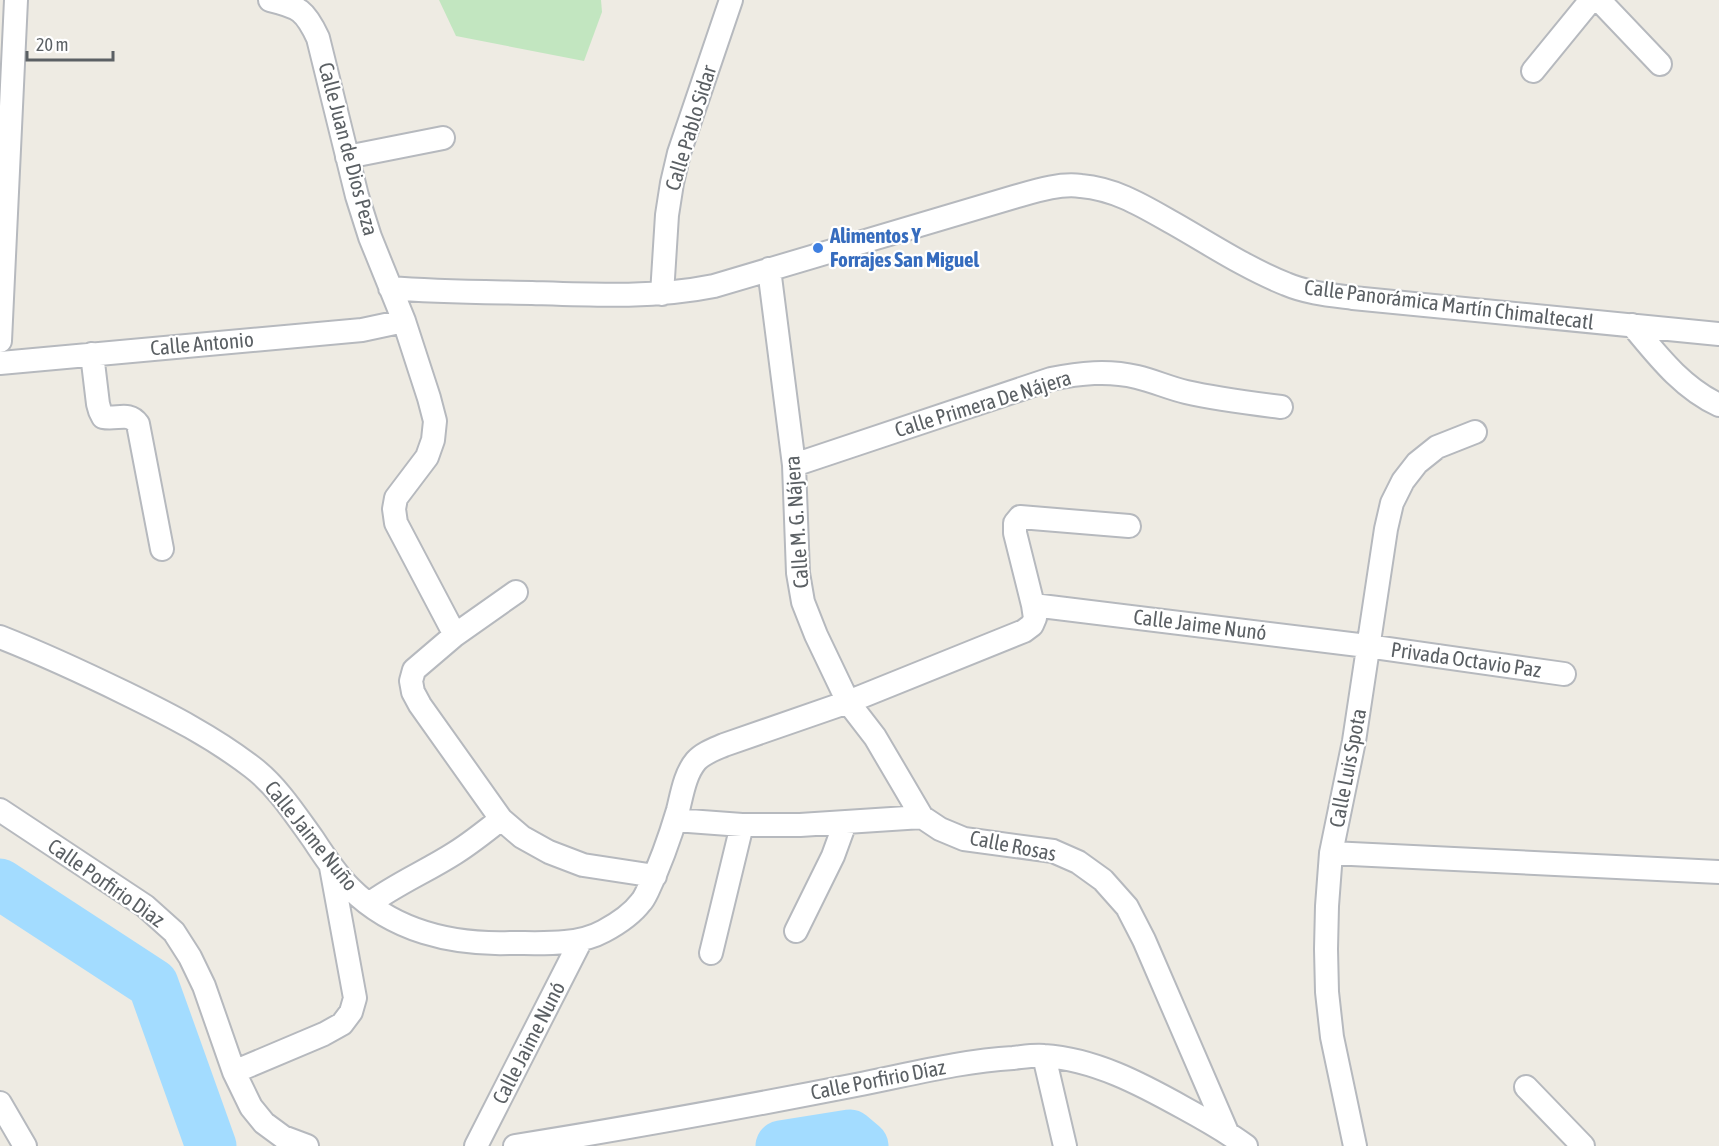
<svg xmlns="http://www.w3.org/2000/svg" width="1719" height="1146" viewBox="0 0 1719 1146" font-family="'Asap Condensed',sans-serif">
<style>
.green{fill:#c2e6c0}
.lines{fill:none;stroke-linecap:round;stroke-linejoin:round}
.river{stroke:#a3dcff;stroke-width:51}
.minor-casing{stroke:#b6b9be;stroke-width:26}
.minor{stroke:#fff;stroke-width:22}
.shop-dot{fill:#3f7fe0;stroke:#fff;stroke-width:2}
.labels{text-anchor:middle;stroke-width:4.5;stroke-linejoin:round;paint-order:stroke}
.street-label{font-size:21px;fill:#5b6064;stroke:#fff}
.shop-label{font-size:21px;font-weight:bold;fill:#366cbe;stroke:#fff;text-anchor:start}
</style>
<rect width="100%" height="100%" fill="#eeebe3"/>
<!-- green -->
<path class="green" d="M 439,0 L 601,0 L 602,12 L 584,61 L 456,36 Z"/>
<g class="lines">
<!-- river -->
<path class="river" d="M 0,884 L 153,984 L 211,1146
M 781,1146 L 850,1135 L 863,1146"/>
<!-- minor casing -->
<g class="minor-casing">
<path id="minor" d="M 270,0 C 299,7 305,10 318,38 L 357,196 L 370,237 L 404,321 L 429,398 L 435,421 L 433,440 L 427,457 L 396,498 L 394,509 L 396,523 L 455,635
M 1599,0 L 1660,64
M 1533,71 L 1591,0
M 347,157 L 443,138
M 769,269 L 794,465 L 798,573 L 803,602 L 816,635 L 848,702 L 875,737 L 922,817
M 390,288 C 437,292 485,292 532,293 C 592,295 655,298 714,286 L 1014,197 C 1035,191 1059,183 1081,186 C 1116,189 1143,206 1173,223 C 1210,244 1246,268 1286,284 C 1307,293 1330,295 1353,298 L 1719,334
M 662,294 L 667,215 L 672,183 L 679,153 L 731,0
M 1632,325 C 1657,355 1682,388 1719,405
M 0,341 L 16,0
M 92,354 L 98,404 L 100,411 L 103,417 C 117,420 129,411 138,424 L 162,549
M 0,363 L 362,330 L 404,321
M 794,465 L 1051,379 C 1080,373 1108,370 1137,377 C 1154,381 1169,388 1186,392 C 1217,399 1249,403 1281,407
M 516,592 L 455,635 L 414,670 L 411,681 L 413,692 L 420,705 L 501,819 L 522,837 L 549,852 L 583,865 L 655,876
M 1033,605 L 1367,646 L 1564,674
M 0,637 C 43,654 84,673 125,693 C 170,715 213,737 252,767 C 277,786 295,814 313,839 C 324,856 336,874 350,888 C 393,931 452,945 511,943 C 541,943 577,946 604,931 C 617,924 632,914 641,902 C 644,899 646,894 648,890 C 660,865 670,837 678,810 C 682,794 685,774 696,761 C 703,753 715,749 724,745 L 848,702 L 1024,631 L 1032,625 L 1035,618 L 1033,605 L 1015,533 L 1015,523 L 1020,517 L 1129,526
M 0,810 L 145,906 L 174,932 L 190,957 L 204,986 L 234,1072 L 251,1107 L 264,1123 L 283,1137 L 307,1146
M 675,820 L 742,825 L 800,825 L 922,817 L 940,829 L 964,839 L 1053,851 L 1078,862 L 1103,880 L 1127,907 L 1144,940 L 1227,1132
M 1331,853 L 1719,872
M 369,904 C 396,884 427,871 455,853 C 471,843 486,831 501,819
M 796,931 L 833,856 L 845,823
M 711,953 L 742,825
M 1044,1056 L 1065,1146
M 234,1072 L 324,1034 L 342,1024 L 351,1012 L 355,998 L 331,867
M 1526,1087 L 1583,1146
M 0,1103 L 25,1146
M 476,1146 L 581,940
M 515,1146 C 629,1128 743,1107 856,1085 C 908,1075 960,1061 1013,1058 C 1023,1057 1034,1055 1044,1056 C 1094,1059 1141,1084 1184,1108 C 1206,1120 1226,1131 1246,1146
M 1355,1146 L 1332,1037 L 1327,992 L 1326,949 L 1327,906 L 1331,853 L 1354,741 L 1386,529 L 1392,503 L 1403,481 L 1417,463 L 1437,447 L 1475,432"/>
</g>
<!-- minor -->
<use href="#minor" class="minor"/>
</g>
<!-- markers -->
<circle class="shop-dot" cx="818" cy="248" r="6"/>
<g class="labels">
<!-- street labels -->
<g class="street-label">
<text transform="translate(691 128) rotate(-73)" y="7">Calle Pablo Sidar</text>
<text transform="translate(348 149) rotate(75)" y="7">Calle Juan de Dios Peza</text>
<text transform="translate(1449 305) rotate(7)" y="7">Calle Panorámica Martín Chimaltecatl</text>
<text transform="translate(202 344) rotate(-5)" y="7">Calle Antonio</text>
<text transform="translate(983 404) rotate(-17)" y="7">Calle Primera De Nájera</text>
<text transform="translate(797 522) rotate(-94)" y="7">Calle M. G. Nájera</text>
<text transform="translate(1200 625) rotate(7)" y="7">Calle Jaime Nunó</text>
<text transform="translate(1466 660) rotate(8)" y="7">Privada Octavio Paz</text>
<text transform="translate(1348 768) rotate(-79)" y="7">Calle Luis Spota</text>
<text transform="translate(311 836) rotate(51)" y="7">Calle Jaime Nuño</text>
<text transform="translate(1013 846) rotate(11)" y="7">Calle Rosas</text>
<text transform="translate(106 883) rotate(35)" y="7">Calle Porfirio Diaz</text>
<text transform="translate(529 1043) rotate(-63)" y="7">Calle Jaime Nunó</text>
<text transform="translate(878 1080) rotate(-11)" y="7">Calle Porfirio Díaz</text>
</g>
<!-- shop labels -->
<g class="shop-label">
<text x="830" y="243">Alimentos Y<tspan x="830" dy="24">Forrajes San Miguel</tspan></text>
</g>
</g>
<!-- scale -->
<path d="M27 51v9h86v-9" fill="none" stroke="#5b6064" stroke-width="3"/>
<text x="36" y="51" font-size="18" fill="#5b6064" stroke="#ffffff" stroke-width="4.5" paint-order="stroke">20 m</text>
</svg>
